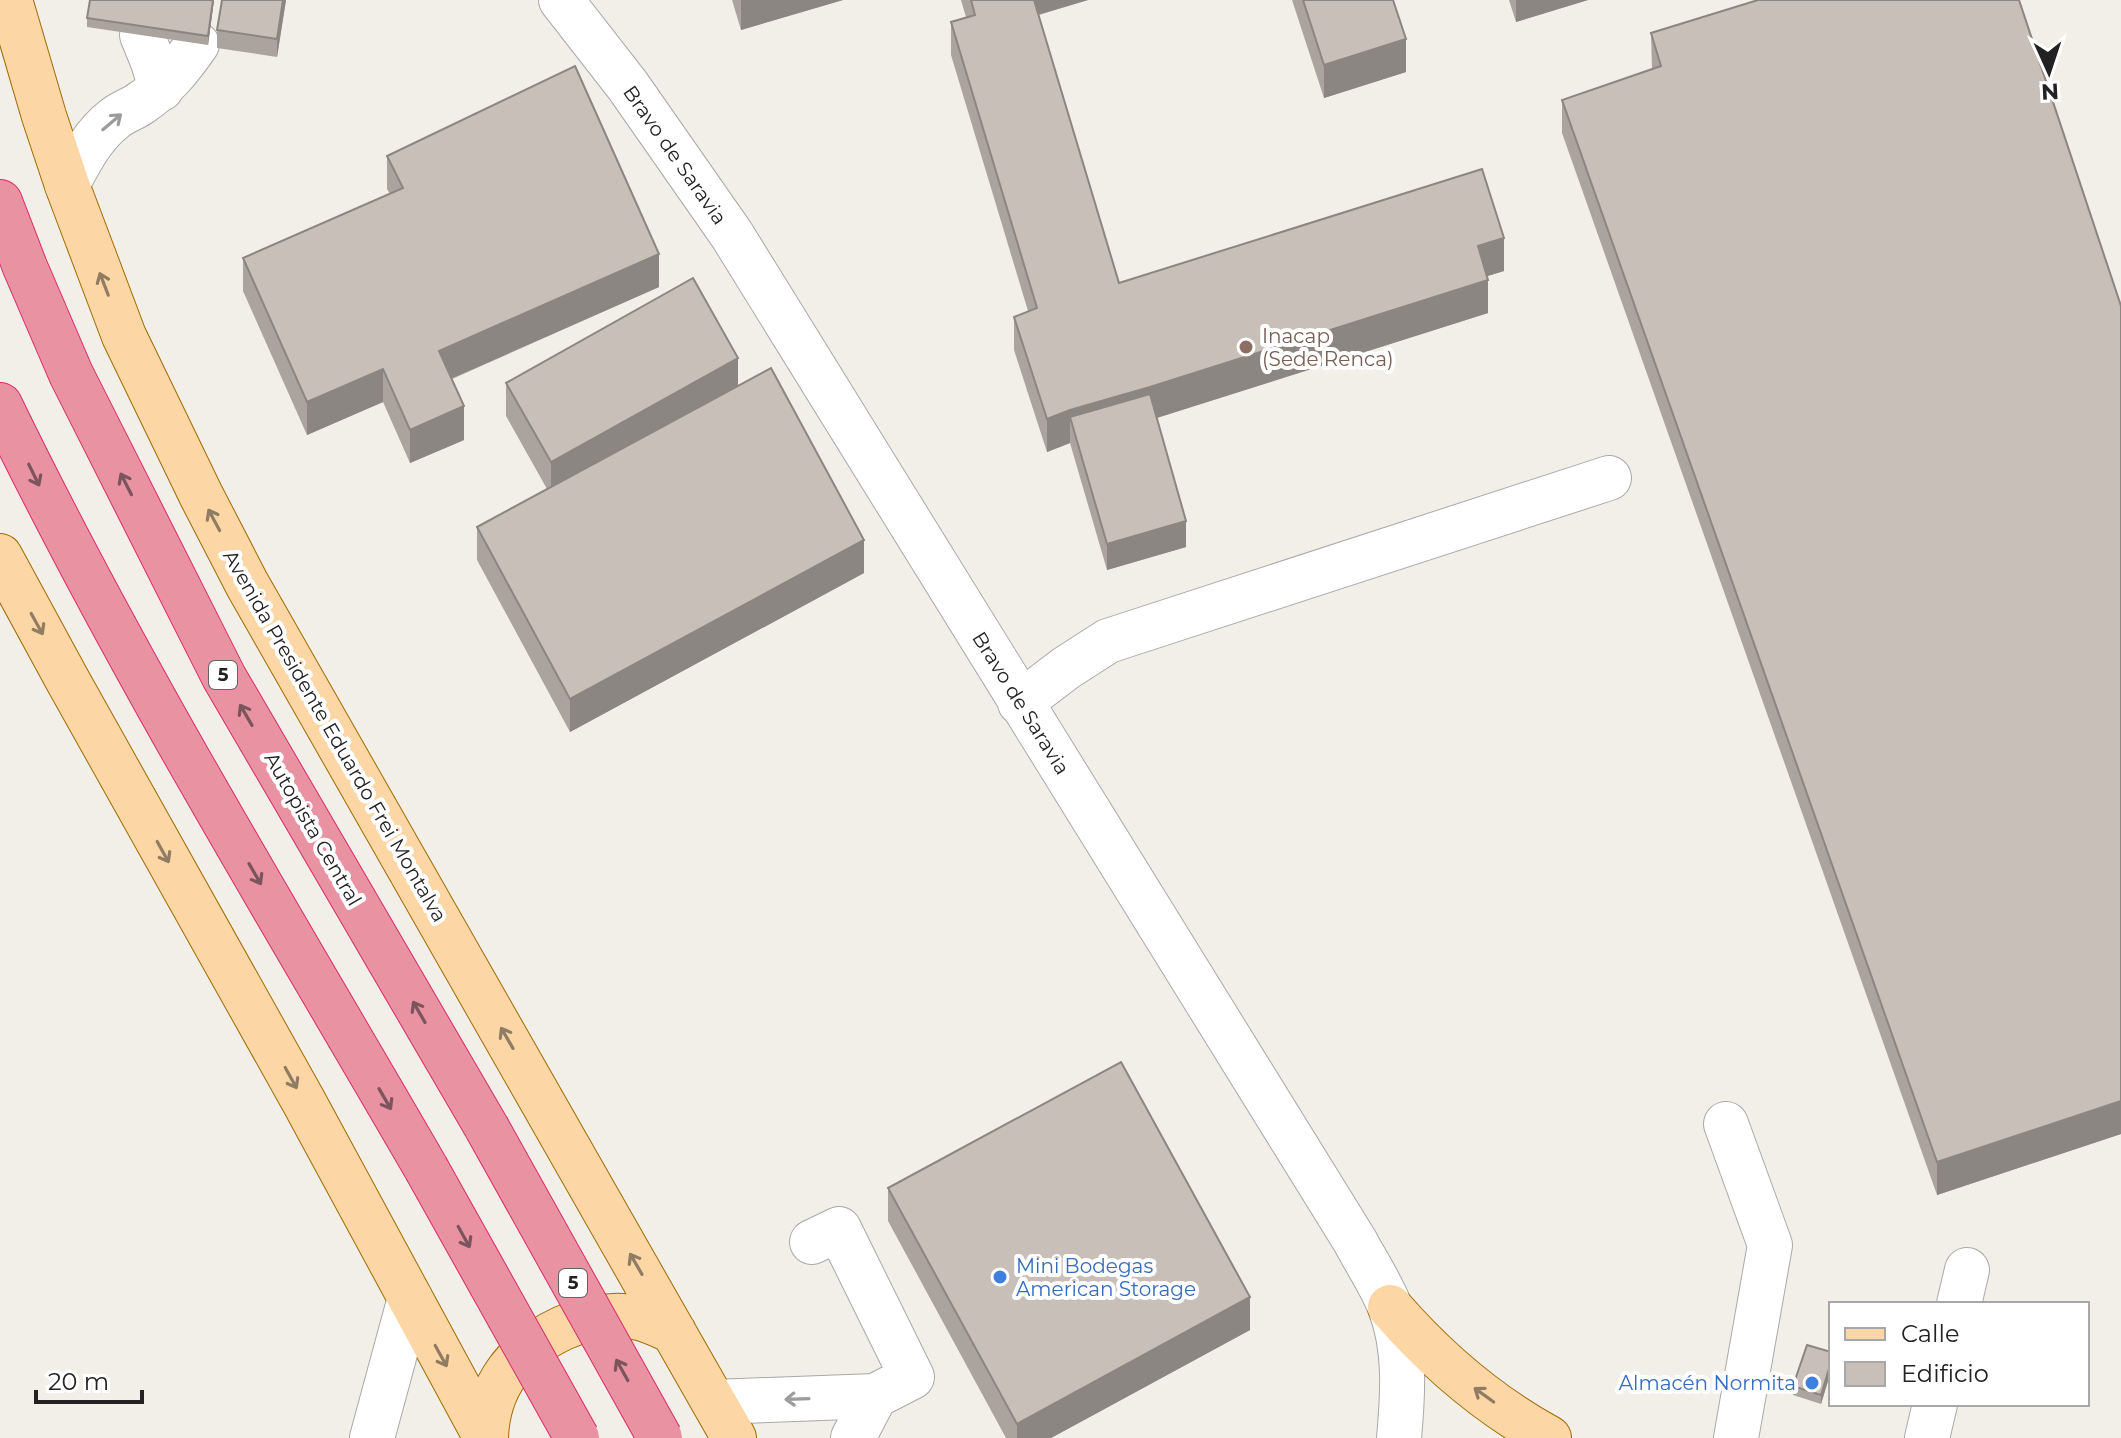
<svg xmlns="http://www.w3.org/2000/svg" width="2121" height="1438" viewBox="0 0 2121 1438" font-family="Montserrat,sans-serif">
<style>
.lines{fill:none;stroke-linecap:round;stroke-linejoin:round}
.minor-casing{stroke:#a9a9a9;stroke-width:46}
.major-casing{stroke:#a06b00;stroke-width:46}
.highway-casing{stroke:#dc2a67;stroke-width:46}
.minor{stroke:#fff;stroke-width:44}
.major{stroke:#fcd6a4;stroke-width:44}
.highway{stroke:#e892a2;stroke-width:44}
.highway-bridge-casing{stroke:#dc2a67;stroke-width:46;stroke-linecap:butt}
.highway-bridge{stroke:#e892a2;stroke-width:44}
.wall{fill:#aba49e}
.shaded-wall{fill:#8b8681}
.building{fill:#c7bfb8;stroke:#8b8681;stroke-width:2}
.oneway{stroke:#9c9c9c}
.oneway2{stroke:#8f7c63}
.oneway3{stroke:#7b545c}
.education-dot{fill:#8d6e63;stroke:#fff;stroke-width:3}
.shop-dot{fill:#3f7fe0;stroke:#fff;stroke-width:3}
.labels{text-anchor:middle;stroke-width:8;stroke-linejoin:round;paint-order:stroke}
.shield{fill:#fff;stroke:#646464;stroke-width:2}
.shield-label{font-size:18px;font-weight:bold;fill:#222}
.street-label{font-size:20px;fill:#222;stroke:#fff}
.education-label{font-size:20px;fill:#785e54;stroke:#fff;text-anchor:start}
.shop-label{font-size:20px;fill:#366cbe;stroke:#fff;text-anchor:start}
</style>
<rect width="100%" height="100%" fill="#f2efe9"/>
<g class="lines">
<!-- minor casing -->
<g class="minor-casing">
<path id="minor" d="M 561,0 L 628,86 L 732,235 L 1355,1241 C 1366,1262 1381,1284 1390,1307 C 1406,1349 1403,1394 1399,1438
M 142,35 L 153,62 L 161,89
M 67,185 C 80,161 92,136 114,119 C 122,112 133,109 141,103 C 165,87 181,67 197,44
M 1020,703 L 1066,668 L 1108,641 L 1609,478
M 1726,1124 L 1770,1245 L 1736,1438
M 1959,1304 L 1967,1270
M 714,1402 L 875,1396 L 912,1377 L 839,1229 L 812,1242
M 372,1438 L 410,1298
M 853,1438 L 875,1396
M 1927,1438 L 1935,1404"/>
</g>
<!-- major casing -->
<g class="major-casing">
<path id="major" d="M 10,0 L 44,116 L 67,185 L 124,336 L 201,495 L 247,584 L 734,1438
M 0,556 L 68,681 L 304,1102 L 486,1438
M 1390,1307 C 1436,1360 1487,1404 1549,1438
M 486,1437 C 488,1385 516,1350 563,1328 C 586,1318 608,1313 634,1317 C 648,1319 661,1326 674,1332"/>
</g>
<!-- highway casing -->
<g class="highway-casing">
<path id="highway" d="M 0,202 L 25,267 L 71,374 L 224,677 L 487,1128
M 0,405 C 127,667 280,916 426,1168"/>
</g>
<!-- minor -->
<use href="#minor" class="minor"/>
<!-- major -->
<use href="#major" class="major"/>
<!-- highway -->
<use href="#highway" class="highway"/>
<!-- highway-bridge casing -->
<g class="highway-bridge-casing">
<path id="highway-bridge" d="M 487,1128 L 660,1438
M 426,1168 L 577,1438"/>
</g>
<!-- highway-bridge -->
<use href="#highway-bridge" class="highway-bridge"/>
</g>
<!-- wall -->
<path class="wall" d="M 214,0 L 208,45 L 87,27 L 87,18 Z
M 222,0 L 286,0 L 277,57 L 217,48 L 217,30 Z
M 732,0 L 843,0 L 741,30 Z
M 961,0 L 1088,0 L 1039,15 L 1119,283 L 1504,271 L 1487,276 L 1488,313 L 1157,418 L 1186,547 L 1107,570 L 1070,443 L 1047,452 L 1014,350 L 1014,317 L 1028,311 L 951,55 L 951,22 L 966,17 Z
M 1292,0 L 1393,0 L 1406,72 L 1324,98 Z
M 1509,0 L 1588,0 L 1516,22 Z
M 1651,33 L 2121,306 L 2121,1134 L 1937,1195 L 1562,133 L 1562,100 L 1652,69 Z
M 387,156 L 659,287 L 452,379 L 464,440 L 410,463 L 383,402 L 307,435 L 243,291 L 243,258 L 390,194 L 387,189 Z
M 506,383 L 738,386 L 864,573 L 570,732 L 477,560 L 477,527 L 547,489 L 506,416 Z
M 888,1188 L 1250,1330 L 1051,1438 L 1006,1438 L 888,1221 Z
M 1831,1352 L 1831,1371 L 1821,1404 L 1793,1395 L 1793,1386 Z"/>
<!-- shaded-wall -->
<path class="shaded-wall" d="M 213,0 L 214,0 L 208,45 L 208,36 Z
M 283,0 L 286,0 L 277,57 L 277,39 Z
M 741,0 L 843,0 L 741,30 Z
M 1030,0 L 1088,0 L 1030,17 Z
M 1516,0 L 1588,0 L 1516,22 Z
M 1406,39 L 1406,72 L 1324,98 L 1324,65 Z
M 1504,238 L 1504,271 L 1478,279 L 1478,246 Z
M 659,254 L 659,287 L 439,384 L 439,351 Z
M 1488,280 L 1488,313 L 1150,420 L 1070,417 L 1070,443 L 1047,452 L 1047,419 L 1070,410 Z
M 738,358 L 738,391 L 551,495 L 551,462 Z
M 383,369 L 383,402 L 307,435 L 307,402 Z
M 464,406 L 464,440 L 410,463 L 410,430 Z
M 1186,521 L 1186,547 L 1107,570 L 1107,544 Z
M 864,540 L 864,573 L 570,732 L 570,699 Z
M 2121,1101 L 2121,1134 L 1937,1195 L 1937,1162 Z
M 1250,1297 L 1250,1330 L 1051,1438 L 1017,1438 L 1017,1424 Z
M 1831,1362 L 1831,1371 L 1821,1404 L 1821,1395 Z"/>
<!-- building -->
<path class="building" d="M 90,0 L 213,0 L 208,36 L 87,18 Z
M 222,0 L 283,0 L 277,39 L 217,30 Z
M 971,0 L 1034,0 L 1119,283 L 1482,169 L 1504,238 L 1478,246 L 1488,280 L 1150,387 L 1070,410 L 1047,419 L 1014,317 L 1037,308 L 951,22 L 975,15 Z
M 1303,0 L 1393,0 L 1406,39 L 1324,65 Z
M 1758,0 L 2019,0 L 2121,306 L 2121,1101 L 1937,1162 L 1562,100 L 1661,66 L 1651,33 Z
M 575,66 L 659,254 L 439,351 L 464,406 L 410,430 L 383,369 L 307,402 L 243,258 L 403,188 L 387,156 Z
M 693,278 L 738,358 L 551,462 L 506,383 Z
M 771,368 L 864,540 L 570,699 L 477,527 Z
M 1150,394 L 1186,521 L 1107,544 L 1070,417 Z
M 1121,1062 L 1250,1297 L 1017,1424 L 888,1188 Z
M 1807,1345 L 1831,1352 L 1831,1362 L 1821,1395 L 1793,1386 Z"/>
<!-- one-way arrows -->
<defs><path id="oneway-shaft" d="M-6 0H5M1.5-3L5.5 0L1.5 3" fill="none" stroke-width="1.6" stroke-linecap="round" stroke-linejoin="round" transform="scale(2)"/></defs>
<g class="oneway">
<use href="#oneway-shaft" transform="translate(112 122) rotate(-40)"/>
<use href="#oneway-shaft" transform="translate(797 1399) rotate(178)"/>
</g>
<g class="oneway2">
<use href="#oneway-shaft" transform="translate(104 284) rotate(-111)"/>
<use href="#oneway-shaft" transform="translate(214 520) rotate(-118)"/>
<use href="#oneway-shaft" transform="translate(37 624) rotate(61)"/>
<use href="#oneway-shaft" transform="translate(163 852) rotate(61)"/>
<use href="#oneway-shaft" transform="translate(507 1038) rotate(-120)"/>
<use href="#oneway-shaft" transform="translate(291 1078) rotate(61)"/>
<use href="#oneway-shaft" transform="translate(636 1264) rotate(-120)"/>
<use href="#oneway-shaft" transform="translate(441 1356) rotate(61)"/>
<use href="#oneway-shaft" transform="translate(1484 1395) rotate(-144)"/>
</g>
<g class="oneway3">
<use href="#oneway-shaft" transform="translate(34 475) rotate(64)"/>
<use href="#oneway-shaft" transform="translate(126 484) rotate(-117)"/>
<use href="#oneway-shaft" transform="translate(246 715) rotate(-120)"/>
<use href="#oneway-shaft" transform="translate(255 874) rotate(60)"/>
<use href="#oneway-shaft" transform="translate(419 1012) rotate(-120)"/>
<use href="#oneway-shaft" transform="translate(385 1099) rotate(60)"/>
<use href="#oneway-shaft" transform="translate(464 1237) rotate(61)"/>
<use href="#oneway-shaft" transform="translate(622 1370) rotate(-119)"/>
</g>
<!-- markers -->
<circle class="education-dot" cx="1246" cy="347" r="8"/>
<g class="shop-dot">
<circle cx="1000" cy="1277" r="8"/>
<circle cx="1812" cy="1383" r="8"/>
</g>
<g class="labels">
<!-- shield labels -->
<g class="shield">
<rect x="209" y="661" width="28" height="28" rx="6"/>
<rect x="559" y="1269" width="28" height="28" rx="6"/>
</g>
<g class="shield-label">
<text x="223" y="681">5</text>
<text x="573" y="1289">5</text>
</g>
<!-- street labels -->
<g class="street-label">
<text transform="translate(675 155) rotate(55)" y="7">Bravo de Saravia</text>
<text transform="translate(1021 703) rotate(58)" y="7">Bravo de Saravia</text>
<text transform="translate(335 736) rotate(60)" y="7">Avenida Presidente Eduardo Frei Montalva</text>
<text transform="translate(313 829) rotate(60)" y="7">Autopista Central</text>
</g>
<!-- education labels -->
<g class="education-label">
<text x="1262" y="343">Inacap<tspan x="1262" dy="23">(Sede Renca)</tspan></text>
</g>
<!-- shop labels -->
<g class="shop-label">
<text x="1016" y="1273">Mini Bodegas<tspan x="1016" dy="23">American Storage</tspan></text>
<text x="1796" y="1390" text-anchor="end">Almacén Normita</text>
</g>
</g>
<!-- legend -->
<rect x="1829" y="1302" width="260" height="104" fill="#ffffff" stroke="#a7a7a7" stroke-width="2"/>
<rect x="1845" y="1328" width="40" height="12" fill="#fcd6a4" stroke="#a7a7a7" stroke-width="2"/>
<text x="1901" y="1342" font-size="24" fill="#222222">Calle</text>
<rect x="1845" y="1362" width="40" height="24" fill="#c7bfb8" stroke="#a7a7a7" stroke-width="2"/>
<text x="1901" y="1382" font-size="24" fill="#222222">Edificio</text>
<!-- north arrow -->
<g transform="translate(2049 72) rotate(177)" stroke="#ffffff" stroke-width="6" paint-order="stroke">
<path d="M0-6L14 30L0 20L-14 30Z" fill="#222222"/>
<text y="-12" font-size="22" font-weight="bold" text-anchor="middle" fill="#222222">N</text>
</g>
<!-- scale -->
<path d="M36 1390v12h106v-12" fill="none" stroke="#222222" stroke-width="4"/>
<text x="48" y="1390" font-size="24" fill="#222222" stroke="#ffffff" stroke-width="6" paint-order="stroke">20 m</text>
</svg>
